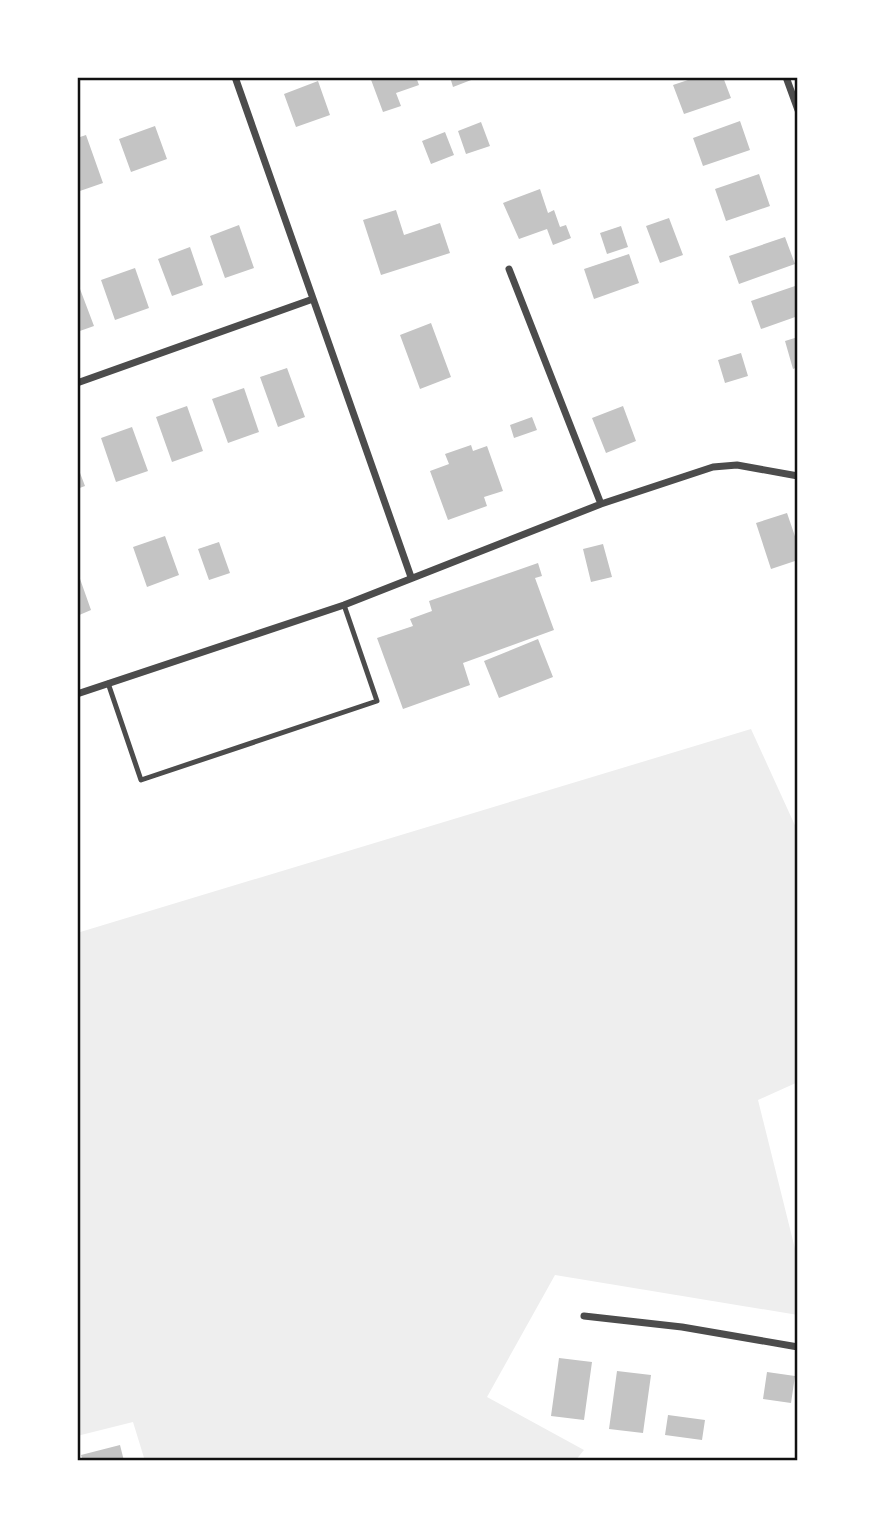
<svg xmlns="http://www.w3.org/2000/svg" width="875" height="1538" viewBox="0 0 875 1538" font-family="'PT Sans Narrow',sans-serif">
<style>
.green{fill:#eee}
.building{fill:#c4c4c4}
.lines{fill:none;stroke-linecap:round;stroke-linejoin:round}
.service{stroke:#4c4c4c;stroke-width:5}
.minor{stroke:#4c4c4c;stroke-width:7}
.neatline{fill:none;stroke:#111;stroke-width:2.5}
</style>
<rect width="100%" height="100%" fill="#fff"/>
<!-- green -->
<path class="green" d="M 751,729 L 798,832 L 798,1082 L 758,1100 L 798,1261 L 798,1315 L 555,1275 L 487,1397 L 584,1450 L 575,1461 L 145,1461 L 133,1422 L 77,1436 L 77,933 Z"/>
<!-- building -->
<path class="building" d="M 370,77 L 416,77 L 419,85 L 396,93 L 401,106 L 383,112 Z
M 450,77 L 479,77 L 453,87 Z
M 697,77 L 723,77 L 731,98 L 684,114 L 673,85 Z
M 318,81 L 330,115 L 296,127 L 284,94 Z
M 740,121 L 750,150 L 703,166 L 693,138 Z
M 481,122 L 490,146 L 466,154 L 458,131 Z
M 155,126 L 167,159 L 131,172 L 119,139 Z
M 445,132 L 454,155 L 431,164 L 422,141 Z
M 86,135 L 103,183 L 77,192 L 77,138 Z
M 759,174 L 770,206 L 726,221 L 715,189 Z
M 540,189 L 548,213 L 554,210 L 560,227 L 566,225 L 571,238 L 553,245 L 547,229 L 519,239 L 503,203 Z
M 396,210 L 404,235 L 440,223 L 450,253 L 381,275 L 363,220 Z
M 669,218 L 683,255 L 660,263 L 646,226 Z
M 239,225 L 254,268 L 225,278 L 210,236 Z
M 621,226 L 628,247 L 607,254 L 600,233 Z
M 785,237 L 795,264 L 739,284 L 729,256 Z
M 190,247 L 203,285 L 172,296 L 158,259 Z
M 629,254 L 639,283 L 594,299 L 584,269 Z
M 135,268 L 149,308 L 115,320 L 101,280 Z
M 77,281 L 94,326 L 77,332 Z
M 798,285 L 798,316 L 761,329 L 751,301 Z
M 431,323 L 451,377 L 420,389 L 400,335 Z
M 798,337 L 798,367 L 793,369 L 785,341 Z
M 741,353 L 748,376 L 725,383 L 718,360 Z
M 287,368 L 305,417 L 278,427 L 260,377 Z
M 244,388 L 259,432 L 228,443 L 212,399 Z
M 187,406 L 203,451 L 172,462 L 156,417 Z
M 623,406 L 636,441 L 606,453 L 592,418 Z
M 532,417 L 537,430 L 514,438 L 510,425 Z
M 132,427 L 148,471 L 116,482 L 101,438 Z
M 471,445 L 473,451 L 487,446 L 503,491 L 484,497 L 487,506 L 448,520 L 430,471 L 449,464 L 445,454 Z
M 77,465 L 85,486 L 77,489 Z
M 787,513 L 798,545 L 798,560 L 771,569 L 756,523 Z
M 165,536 L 179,575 L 147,587 L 133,547 Z
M 219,542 L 230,573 L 209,580 L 198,549 Z
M 603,544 L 612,577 L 591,582 L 583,549 Z
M 538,563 L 542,576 L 535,578 L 554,630 L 463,663 L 470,685 L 403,709 L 377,638 L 413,626 L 410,619 L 432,611 L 429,601 Z
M 77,576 L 79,576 L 91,610 L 77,616 Z
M 538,639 L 553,677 L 499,698 L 484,661 Z
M 559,1358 L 592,1362 L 584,1420 L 551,1416 Z
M 617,1371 L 651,1375 L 643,1433 L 609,1429 Z
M 767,1372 L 795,1376 L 791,1403 L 763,1399 Z
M 668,1415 L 705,1420 L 702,1440 L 665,1435 Z
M 120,1445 L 124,1461 L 83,1461 L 81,1455 Z"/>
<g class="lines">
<!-- service -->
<path class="service" d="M 108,683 L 141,780 L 377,701 L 344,605"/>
<!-- minor -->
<path class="minor" d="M 235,77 L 411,577
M 786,77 L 798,110
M 509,269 L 601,504
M 77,383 L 313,299
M 77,694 L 344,605 L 601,504 L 713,467 L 737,465 L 798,476
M 584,1316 L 682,1327 L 798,1347"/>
</g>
<!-- border -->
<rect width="875" height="1538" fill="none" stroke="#ffffff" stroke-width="158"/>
<rect x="79" y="79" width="717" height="1380" class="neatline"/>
</svg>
